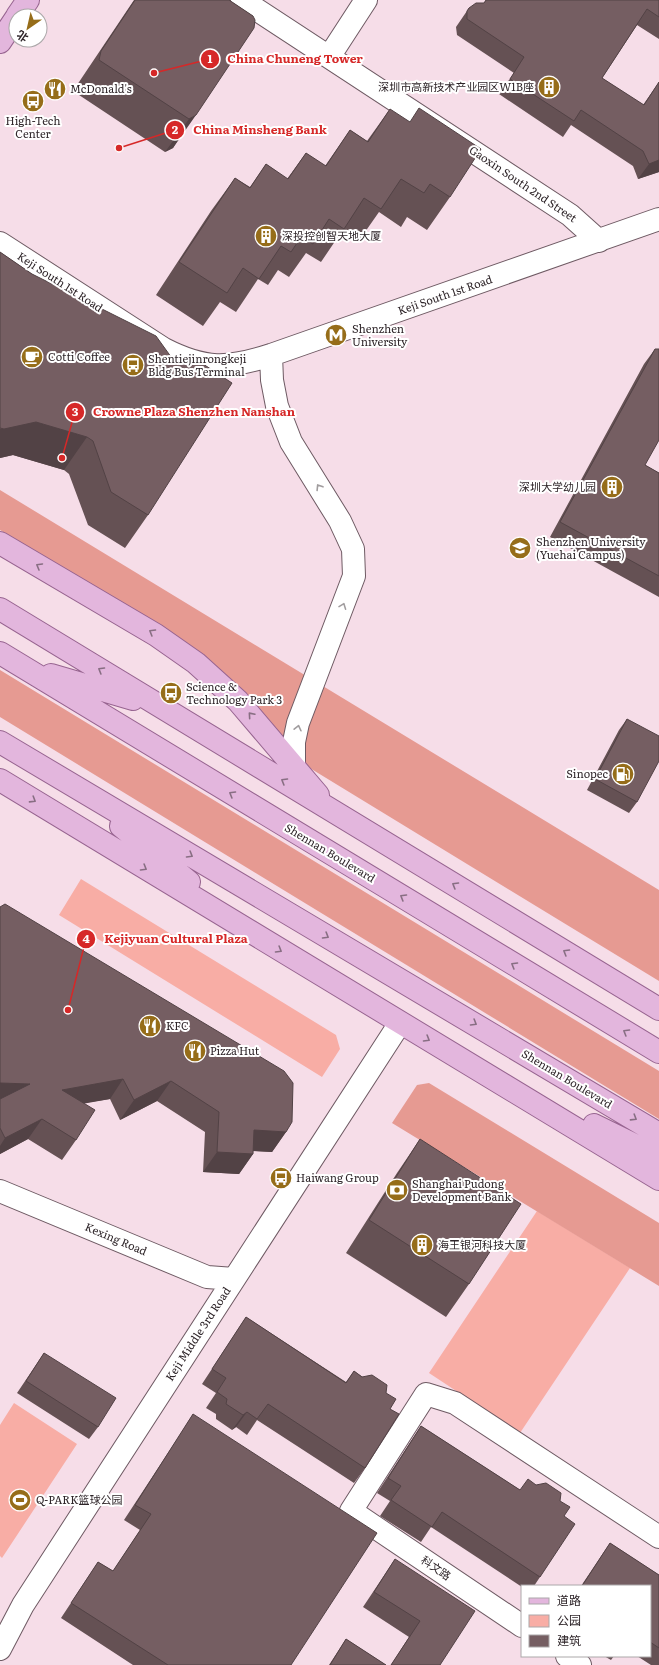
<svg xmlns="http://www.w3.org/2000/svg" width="659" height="1665" viewBox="0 0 659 1665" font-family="Literata,'Noto Sans SC',serif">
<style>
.green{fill:#f8ada5}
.forest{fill:#e69a92}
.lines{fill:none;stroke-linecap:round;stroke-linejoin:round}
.minor-casing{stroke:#6e5a63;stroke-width:24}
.major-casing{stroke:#976490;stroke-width:24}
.minor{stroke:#fff;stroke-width:22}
.major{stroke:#e3b6dd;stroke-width:22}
.wall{fill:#655154}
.shaded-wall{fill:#524245}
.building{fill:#755e62;stroke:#524245}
.oneway{stroke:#a19d9f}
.oneway2{stroke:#886e83}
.labels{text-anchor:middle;stroke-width:4;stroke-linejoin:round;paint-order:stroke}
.poi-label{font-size:11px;fill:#2e2529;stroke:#fff;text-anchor:start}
.street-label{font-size:11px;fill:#2e2529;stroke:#fff}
.leader{fill:none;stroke:#d62828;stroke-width:1.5}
.callout-dot{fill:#d62828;stroke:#fff;stroke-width:1.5}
.mark-label{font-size:12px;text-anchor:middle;font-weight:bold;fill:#fff}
.callout-label{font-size:12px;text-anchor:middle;font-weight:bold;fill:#d62828;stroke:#fff;stroke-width:4;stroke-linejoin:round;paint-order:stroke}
</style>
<rect width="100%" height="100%" fill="#f6dde8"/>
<!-- green -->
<path class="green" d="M 81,879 L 336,1035 L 340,1049 L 322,1077 L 59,915 Z
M 537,1211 L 630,1268 L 520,1433 L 429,1373 Z
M 14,1403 L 77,1444 L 2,1558 L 0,1556 L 0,1425 Z"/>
<!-- forest -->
<path class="forest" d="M 0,490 L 659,890 L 659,981 L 295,759 L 135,612 L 0,530 Z
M 0,670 L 659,1071 L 659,1119 L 0,717 Z
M 429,1083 L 659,1223 L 659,1286 L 392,1123 L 417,1085 Z"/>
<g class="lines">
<!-- minor casing -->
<g class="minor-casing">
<path id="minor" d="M 242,0 L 570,215 L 599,241
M 329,57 L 366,0
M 0,243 L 164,349 C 205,370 228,369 271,355 L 659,219
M 271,355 L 272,380 L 277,406 L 291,442 L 340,521 L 353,549 L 354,576 L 298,723 L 294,742 L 294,766
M 0,1191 L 207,1277 L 234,1279
M 522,1626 L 351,1511 L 426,1394 L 455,1403 L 659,1537
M 0,1649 L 23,1605 L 400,1023
M 567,1656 L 580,1665"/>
</g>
<!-- major casing -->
<g class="major-casing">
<path id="major" d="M 17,16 L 28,0
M 0,42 L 16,18
M 0,543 L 156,635 L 196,663 L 238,701 L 318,795
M 0,609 L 659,1009
M 0,653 L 659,1052
M 51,675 L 133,699
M 0,742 L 659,1134
M 0,780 L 659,1179
M 121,826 L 189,882
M 594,1125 L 659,1157"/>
</g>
<!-- minor -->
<use href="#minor" class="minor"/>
<!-- major -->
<use href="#major" class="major"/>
</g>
<!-- wall -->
<path class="wall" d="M 134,0 L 229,0 L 253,16 L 173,148 L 165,152 L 76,93 L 77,85 Z
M 486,0 L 659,0 L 659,39 L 637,25 L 602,78 L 643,105 L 659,82 L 659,172 L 638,179 L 633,166 L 571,125 L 563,137 L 499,94 L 514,73 L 457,35 L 456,27 L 469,8 L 484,3 Z
M 390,109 L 450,197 L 427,230 L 407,217 L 401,227 L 379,212 L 358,242 L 342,231 L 321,262 L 306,253 L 289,277 L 278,270 L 268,285 L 258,279 L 236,312 L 220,302 L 203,326 L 156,295 L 211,211 L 235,178 L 250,187 L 266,164 L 287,179 L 306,153 L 325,166 L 350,130 L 367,141 Z
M 0,252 L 32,274 L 174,361 L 148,515 L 125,548 L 88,525 L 69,474 L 64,470 L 13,455 L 0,458 Z
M 655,349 L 645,465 L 659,473 L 659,597 L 550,537 L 644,364 Z
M 627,719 L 637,802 L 629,813 L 587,790 L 619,730 Z
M 0,907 L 286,1132 L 272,1152 L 253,1151 L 253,1154 L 239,1174 L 203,1172 L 205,1132 L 157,1101 L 120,1120 L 110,1099 L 84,1103 L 76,1140 L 62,1160 L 28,1139 L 0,1154 Z
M 420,1139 L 469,1284 L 446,1317 L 346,1253 L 397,1173 Z
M 246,1317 L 346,1382 L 354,1371 L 386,1393 L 390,1409 L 365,1468 L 354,1483 L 257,1420 L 247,1435 L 236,1427 L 232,1430 L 216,1419 L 216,1414 L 206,1408 L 216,1393 L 202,1384 Z
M 44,1353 L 98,1427 L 89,1439 L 17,1393 Z
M 193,1414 L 291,1665 L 133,1665 L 61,1618 L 98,1562 L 113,1571 L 140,1530 L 124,1520 L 183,1430 Z
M 421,1426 L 520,1490 L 560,1501 L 564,1516 L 540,1577 L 534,1586 L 522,1586 L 522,1587 L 431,1527 L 421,1542 L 380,1516 L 390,1501 L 377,1493 L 411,1441 Z
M 610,1543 L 659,1575 L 659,1665 L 651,1665 L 637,1656 L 650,1656 L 650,1586 L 581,1586 Z
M 395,1559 L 440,1665 L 391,1665 L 409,1637 L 363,1607 Z
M 346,1639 L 386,1665 L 329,1665 Z
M 604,1656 L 614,1656 L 611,1660 Z"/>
<!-- shaded-wall -->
<path class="shaded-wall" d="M 196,115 L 173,148 L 165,152 L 189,119 Z
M 659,160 L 659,172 L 638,179 L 649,164 Z
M 36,422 L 87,437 L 64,470 L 13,455 L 0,458 L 0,429 L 1,429 Z
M 123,1079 L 110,1099 L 48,1110 L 62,1090 Z
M 171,1081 L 157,1101 L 120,1120 L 134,1100 Z
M 0,1083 L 30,1084 L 0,1103 Z
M 42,1119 L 28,1139 L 0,1154 L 0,1146 L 5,1138 Z
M 254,1130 L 286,1132 L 272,1152 L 240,1150 Z
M 217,1152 L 253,1154 L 239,1174 L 203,1172 Z
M 247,1412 L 236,1427 L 232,1430 L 243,1415 Z"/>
<!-- building -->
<path class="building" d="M 135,0 L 229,0 L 253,16 L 255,20 L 254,28 L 196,115 L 189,119 L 99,60 L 101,51 Z
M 486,0 L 659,0 L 659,17 L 647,9 L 602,78 L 644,105 L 659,82 L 659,160 L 649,164 L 643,151 L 581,110 L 574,121 L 510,79 L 524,57 L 467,19 L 467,11 L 469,8 L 476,3 L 484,3 Z
M 419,108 L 481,149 L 450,197 L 430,184 L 424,193 L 401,179 L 381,209 L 364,198 L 344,229 L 329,219 L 313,244 L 301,237 L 291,252 L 281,246 L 259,279 L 243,268 L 227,293 L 179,262 L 235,178 L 250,188 L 266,164 L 288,179 L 306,153 L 326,166 L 350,130 L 368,142 L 390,109 L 410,122 Z
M 0,252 L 32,274 L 156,336 L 174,361 L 190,357 L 194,358 L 232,383 L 148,515 L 111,492 L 93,441 L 87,437 L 36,422 L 4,429 L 0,428 Z
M 655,349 L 659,349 L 659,440 L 645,465 L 659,473 L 659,576 L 560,522 Z
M 627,719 L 659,736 L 659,761 L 637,802 L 595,779 Z
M 5,904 L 284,1071 L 293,1083 L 292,1122 L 286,1132 L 254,1130 L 253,1154 L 217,1152 L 219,1112 L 171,1081 L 134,1100 L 123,1079 L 62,1090 L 95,1110 L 76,1140 L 42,1119 L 5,1138 L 0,1128 L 0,1099 L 30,1084 L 0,1083 L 0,907 Z
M 420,1139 L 521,1204 L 469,1284 L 369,1220 Z
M 246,1317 L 346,1383 L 354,1371 L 362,1377 L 372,1375 L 387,1385 L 386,1393 L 396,1399 L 390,1409 L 399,1414 L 365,1468 L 268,1404 L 257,1419 L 247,1412 L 243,1415 L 226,1404 L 227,1399 L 217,1392 L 226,1378 L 212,1369 Z
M 44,1353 L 116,1398 L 98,1427 L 26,1381 Z
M 193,1414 L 377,1533 L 291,1665 L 168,1665 L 71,1603 L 98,1562 L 113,1571 L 151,1514 L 135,1505 Z
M 421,1426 L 520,1490 L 528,1479 L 536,1485 L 546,1483 L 561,1493 L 560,1501 L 570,1507 L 564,1516 L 575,1524 L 540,1577 L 442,1512 L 432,1527 L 391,1500 L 401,1486 L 388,1478 Z
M 610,1543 L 659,1575 L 659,1648 L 650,1642 L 650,1586 L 582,1586 Z
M 395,1559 L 475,1611 L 440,1665 L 391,1665 L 420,1621 L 374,1592 Z
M 346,1639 L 386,1665 L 330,1665 Z"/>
<!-- one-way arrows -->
<defs><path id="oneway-chevron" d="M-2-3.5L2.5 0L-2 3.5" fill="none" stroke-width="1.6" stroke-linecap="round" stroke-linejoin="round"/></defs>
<g class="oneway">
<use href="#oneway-chevron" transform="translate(319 487) rotate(-122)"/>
<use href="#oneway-chevron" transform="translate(343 606) rotate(-69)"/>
<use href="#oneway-chevron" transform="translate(298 728) rotate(-77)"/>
</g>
<g class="oneway2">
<use href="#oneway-chevron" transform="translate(39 566) rotate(-150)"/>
<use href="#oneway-chevron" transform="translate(152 632) rotate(-149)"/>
<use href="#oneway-chevron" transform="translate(101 670) rotate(-149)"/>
<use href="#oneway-chevron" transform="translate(251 715) rotate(-131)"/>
<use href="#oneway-chevron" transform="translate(284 781) rotate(-149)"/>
<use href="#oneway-chevron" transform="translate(232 794) rotate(-149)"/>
<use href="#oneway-chevron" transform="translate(33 800) rotate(32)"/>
<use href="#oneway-chevron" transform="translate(190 855) rotate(31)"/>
<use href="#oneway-chevron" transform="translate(144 868) rotate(31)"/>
<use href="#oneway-chevron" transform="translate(455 885) rotate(-149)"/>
<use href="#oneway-chevron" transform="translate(403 897) rotate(-149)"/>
<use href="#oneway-chevron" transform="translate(326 936) rotate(31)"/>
<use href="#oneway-chevron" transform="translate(279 950) rotate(31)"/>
<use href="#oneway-chevron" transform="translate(566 952) rotate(-149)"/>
<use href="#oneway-chevron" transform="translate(514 965) rotate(-149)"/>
<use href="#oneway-chevron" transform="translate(474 1023) rotate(31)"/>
<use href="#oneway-chevron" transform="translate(626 1032) rotate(-149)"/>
<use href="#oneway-chevron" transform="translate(427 1039) rotate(31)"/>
<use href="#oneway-chevron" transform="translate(634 1118) rotate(32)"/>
</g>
<!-- icons -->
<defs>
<g id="building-disc" transform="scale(1.15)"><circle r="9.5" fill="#966d19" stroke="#fff"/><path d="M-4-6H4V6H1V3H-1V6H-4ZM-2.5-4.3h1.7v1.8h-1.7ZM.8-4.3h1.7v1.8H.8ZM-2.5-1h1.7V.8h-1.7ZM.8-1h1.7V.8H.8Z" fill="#fff"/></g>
<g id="restaurant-disc" transform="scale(1.15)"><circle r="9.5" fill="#966d19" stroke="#fff"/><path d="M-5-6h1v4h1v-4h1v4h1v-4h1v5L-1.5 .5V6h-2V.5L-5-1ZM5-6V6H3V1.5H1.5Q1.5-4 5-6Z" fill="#fff"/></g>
<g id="bus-disc" transform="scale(1.15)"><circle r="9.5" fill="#966d19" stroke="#fff"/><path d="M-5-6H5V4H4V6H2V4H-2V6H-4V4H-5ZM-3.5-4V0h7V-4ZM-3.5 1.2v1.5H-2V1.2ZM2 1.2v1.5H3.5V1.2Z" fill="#fff"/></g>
<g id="metro-disc" transform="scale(1.15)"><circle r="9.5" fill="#966d19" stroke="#fff"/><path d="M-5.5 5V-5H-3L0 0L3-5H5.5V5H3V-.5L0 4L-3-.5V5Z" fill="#fff"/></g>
<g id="cafe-disc" transform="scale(1.15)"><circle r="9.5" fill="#966d19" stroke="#fff"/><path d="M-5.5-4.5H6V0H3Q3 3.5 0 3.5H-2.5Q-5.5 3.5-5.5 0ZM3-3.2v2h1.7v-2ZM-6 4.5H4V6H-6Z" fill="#fff"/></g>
<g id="university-disc" transform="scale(1.15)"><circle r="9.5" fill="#966d19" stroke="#fff"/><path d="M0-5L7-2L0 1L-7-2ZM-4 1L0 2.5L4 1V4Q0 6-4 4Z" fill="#fff"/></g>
<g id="fuel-disc" transform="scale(1.15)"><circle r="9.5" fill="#966d19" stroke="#fff"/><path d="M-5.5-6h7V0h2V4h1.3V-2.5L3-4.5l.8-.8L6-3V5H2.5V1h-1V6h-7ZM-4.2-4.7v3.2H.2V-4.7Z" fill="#fff"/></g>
<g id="bank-disc" transform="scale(1.15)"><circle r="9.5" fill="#966d19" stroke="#fff"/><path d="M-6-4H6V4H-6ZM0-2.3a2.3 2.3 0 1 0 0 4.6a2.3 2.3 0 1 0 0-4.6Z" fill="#fff"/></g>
<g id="stadium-disc" transform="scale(1.15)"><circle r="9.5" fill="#966d19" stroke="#fff"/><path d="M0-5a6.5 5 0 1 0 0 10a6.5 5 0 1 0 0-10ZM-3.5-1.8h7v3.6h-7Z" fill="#fff"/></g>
</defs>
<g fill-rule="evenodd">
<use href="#building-disc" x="549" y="87"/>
<use href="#restaurant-disc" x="55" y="89"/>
<use href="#bus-disc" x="33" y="101"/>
<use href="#building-disc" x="266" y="236"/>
<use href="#metro-disc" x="336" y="335"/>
<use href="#cafe-disc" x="32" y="357"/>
<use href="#bus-disc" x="133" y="365"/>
<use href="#building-disc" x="612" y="487"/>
<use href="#university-disc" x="520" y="548"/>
<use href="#bus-disc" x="171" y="693"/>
<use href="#fuel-disc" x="623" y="774"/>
<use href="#restaurant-disc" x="150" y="1026"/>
<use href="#restaurant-disc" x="195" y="1051"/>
<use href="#bus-disc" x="281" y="1178"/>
<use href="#bank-disc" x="397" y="1190"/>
<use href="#building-disc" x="422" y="1245"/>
<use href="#stadium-disc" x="20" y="1500"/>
</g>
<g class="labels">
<!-- poi labels -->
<g class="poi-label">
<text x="534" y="91" text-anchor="end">深圳市高新技术产业园区W1B座</text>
<text x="70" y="93">McDonald's</text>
<text x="33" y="125" text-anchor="middle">High-Tech<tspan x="33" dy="13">Center</tspan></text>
<text x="282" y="240">深投控创智天地大厦</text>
<text x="352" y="333">Shenzhen<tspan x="352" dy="13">University</tspan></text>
<text x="48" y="361">Cotti Coffee</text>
<text x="148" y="363">Shentiejinrongkeji<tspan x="148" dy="13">Bldg Bus Terminal</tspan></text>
<text x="596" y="491" text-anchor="end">深圳大学幼儿园</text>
<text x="536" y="546">Shenzhen University<tspan x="536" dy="13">(Yuehai Campus)</tspan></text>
<text x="186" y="691">Science &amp;<tspan x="186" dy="13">Technology Park 3</tspan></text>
<text x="608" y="778" text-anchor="end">Sinopec</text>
<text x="166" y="1030">KFC</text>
<text x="210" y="1055">Pizza Hut</text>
<text x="296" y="1182">Haiwang Group</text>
<text x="412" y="1188">Shanghai Pudong<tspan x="412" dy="13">Development Bank</tspan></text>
<text x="438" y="1249">海王银河科技大厦</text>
<text x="36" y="1504">Q-PARK篮球公园</text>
</g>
<!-- street labels -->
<g class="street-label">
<text transform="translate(523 184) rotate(34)" y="4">Gaoxin South 2nd Street</text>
<text transform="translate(60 282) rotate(33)" y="4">Keji South 1st Road</text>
<text transform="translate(445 295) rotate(-19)" y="4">Keji South 1st Road</text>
<text transform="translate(330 853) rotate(31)" y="4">Shennan Boulevard</text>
<text transform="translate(567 1079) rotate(31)" y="4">Shennan Boulevard</text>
<text transform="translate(116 1239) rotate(23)" y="4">Kexing Road</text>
<text transform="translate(198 1334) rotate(-57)" y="4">Keji Middle 3rd Road</text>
<text transform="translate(436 1568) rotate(34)" y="4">科文路</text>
</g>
</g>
<!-- callouts -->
<path class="leader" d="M154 73L210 59M119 148L175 130M62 458L75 412M68 1010L86 939"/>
<g class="callout-dot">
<circle cx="154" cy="73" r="4"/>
<circle cx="119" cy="148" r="4"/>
<circle cx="62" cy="458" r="4"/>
<circle cx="68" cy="1010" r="4"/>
<circle cx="210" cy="59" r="10"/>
<circle cx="175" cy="130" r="10"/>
<circle cx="75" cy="412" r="10"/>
<circle cx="86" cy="939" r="10"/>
</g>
<g class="mark-label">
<text x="210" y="63">1</text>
<text x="175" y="134">2</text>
<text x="75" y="416">3</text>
<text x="86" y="943">4</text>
</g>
<g class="callout-label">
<text x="295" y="63">China Chuneng Tower</text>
<text x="260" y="134">China Minsheng Bank</text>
<text x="194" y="416">Crowne Plaza Shenzhen Nanshan</text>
<text x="176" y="943">Kejiyuan Cultural Plaza</text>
</g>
<!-- legend -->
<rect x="521" y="1585" width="130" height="72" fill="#ffffff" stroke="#aba8a9"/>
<rect x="529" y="1598" width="20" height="6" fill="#e3b6dd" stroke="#aba8a9"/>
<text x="557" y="1605" font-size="12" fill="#2e2529">道路</text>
<rect x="529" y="1615" width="20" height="12" fill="#f8ada5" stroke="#aba8a9"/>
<text x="557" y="1625" font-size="12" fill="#2e2529">公园</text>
<rect x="529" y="1635" width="20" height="12" fill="#755e62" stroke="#aba8a9"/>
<text x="557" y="1645" font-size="12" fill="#2e2529">建筑</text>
<!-- north arrow -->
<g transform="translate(28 28) rotate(214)"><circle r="19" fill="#ffffff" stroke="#aba8a9"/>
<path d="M0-3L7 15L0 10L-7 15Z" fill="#966d19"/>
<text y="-6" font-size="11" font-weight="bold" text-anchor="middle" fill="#2e2529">北</text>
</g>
</svg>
